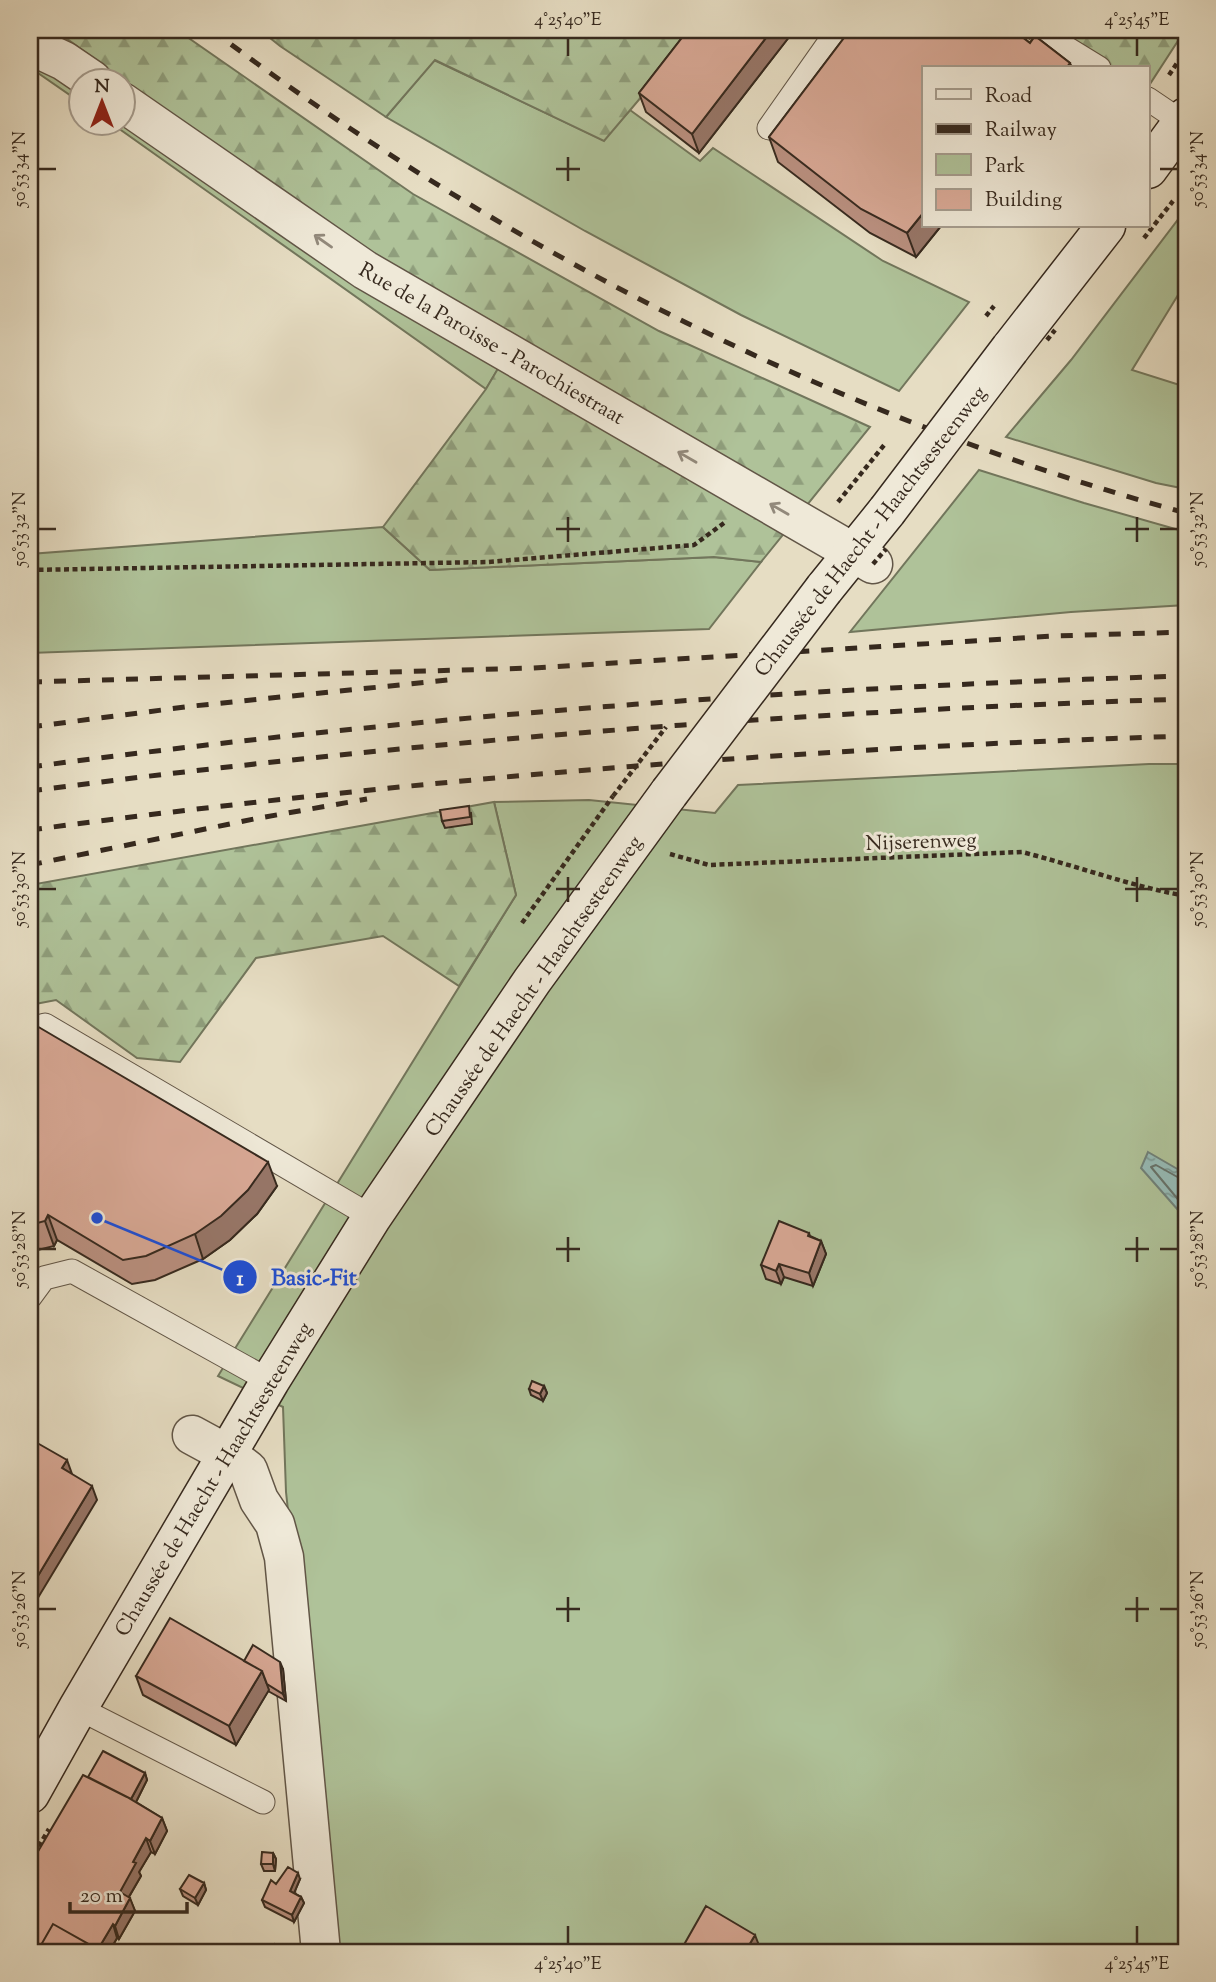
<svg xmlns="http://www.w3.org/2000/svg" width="1216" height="1982" viewBox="0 0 1216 1982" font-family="'Sorts Mill Goudy',serif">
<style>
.green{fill:#afc299;stroke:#72765c;stroke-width:2}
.forest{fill:url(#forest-firs);stroke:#72765c;stroke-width:2}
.water{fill:url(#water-ripples);stroke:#708179;stroke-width:2}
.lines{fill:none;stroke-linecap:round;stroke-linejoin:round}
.shore{stroke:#66726a;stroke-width:2}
.service-casing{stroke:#625647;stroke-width:25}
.minor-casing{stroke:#625647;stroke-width:41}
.secondary-casing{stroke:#36291e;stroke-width:41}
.path{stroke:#36291e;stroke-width:4.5;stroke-dasharray:5 3.5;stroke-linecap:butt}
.service{stroke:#efe9d8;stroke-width:23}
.minor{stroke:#efe9d8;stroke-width:38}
.secondary{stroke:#efe9d8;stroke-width:38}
.rail{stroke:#36291e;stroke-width:5;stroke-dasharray:12 12;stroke-linecap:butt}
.secondary-bridge-casing{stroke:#36291e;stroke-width:41;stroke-linecap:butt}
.path-bridge{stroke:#36291e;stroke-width:4.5;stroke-dasharray:5 3.5;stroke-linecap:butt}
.secondary-bridge{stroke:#efe9d8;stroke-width:38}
.wall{fill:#ba9080;stroke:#36291e;stroke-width:2}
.shaded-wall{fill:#977668;stroke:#36291e;stroke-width:2}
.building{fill:#d8a895;stroke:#36291e;stroke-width:2}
.oneway{stroke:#92897b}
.ticks{fill:none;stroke:#36291e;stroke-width:2.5}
.labels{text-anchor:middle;stroke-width:6;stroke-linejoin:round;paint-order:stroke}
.street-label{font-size:21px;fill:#36291e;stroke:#efe9d8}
.leader{fill:none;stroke:#1d4ed8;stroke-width:2.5}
.callout-dot{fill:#1d4ed8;stroke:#efe9d8;stroke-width:2.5}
.mark-label{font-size:21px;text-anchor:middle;font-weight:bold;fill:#fff}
.callout-label{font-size:23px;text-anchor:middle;font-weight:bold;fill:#1d4ed8;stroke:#efe9d8;stroke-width:6;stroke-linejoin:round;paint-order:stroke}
.neatline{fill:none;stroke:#36291e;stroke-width:2.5}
.ticks-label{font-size:18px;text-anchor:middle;fill:#36291e}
</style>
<defs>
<pattern id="forest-firs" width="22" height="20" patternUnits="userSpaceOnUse" patternTransform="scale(1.75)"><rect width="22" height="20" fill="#afc299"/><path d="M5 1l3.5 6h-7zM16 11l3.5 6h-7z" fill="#8f9e7c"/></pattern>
<pattern id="water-ripples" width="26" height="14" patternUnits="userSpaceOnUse" patternTransform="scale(1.75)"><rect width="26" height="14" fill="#96bbb6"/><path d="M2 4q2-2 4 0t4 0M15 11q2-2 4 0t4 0" fill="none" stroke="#7b9893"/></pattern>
</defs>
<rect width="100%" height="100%" fill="#e6ddc3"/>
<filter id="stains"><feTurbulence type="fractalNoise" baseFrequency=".00286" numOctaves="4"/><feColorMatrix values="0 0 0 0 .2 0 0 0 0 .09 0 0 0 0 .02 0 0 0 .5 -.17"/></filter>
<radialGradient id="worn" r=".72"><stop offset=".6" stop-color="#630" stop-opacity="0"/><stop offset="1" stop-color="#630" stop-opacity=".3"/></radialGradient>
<!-- green -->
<path class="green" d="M 30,30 L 55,30 L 335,235 L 518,336 L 486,389 L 111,123 L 122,122 L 122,80 L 80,80 L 80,102 L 35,71 L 30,71 Z
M 434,60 L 603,140 L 630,110 L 700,161 L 713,148 L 883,261 L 969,302 L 899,391 L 741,315 L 585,231 L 386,117 Z
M 1186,209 L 1186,282 L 1132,370 L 1186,387 L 1186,489 L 1156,483 L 1006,437 L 1071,360 Z
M 979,470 L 1084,503 L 1186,532 L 1186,605 L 1071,612 L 850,632 Z
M 383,527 L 430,570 L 714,557 L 761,562 L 709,629 L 30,653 L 30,554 Z
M 1149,764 L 1186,764 L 1186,1952 L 333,1952 L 319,1793 L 286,1492 L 283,1407 L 218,1376 L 516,895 L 494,802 L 589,800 L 715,813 L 738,785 Z"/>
<!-- forest -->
<path class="forest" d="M 55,30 L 177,30 L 413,194 L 659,331 L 870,427 L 761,562 L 714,557 L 430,570 L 383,527 L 486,389 L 517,336 L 335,235 Z
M 260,30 L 698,30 L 604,141 L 435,60 L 386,117 L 280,46 Z
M 1053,30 L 1185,30 L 1148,87 L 1148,68 L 1110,68 Z
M 494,802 L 516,895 L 459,986 L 383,936 L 256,958 L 180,1062 L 137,1058 L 56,1000 L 30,1005 L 30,885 Z"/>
<!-- water -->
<path class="water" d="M 1148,1152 L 1186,1174 L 1186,1219 L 1141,1168 Z"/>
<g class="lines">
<!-- shore -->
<path class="shore" d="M 1186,1179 L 1181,1179 L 1156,1165 L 1151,1167 L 1186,1209"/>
<!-- service casing -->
<g class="service-casing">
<path id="service" d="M 1037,30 L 1099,68
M 1148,99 L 1182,122
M 769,128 L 838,30
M 30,1029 L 45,1025 L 372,1217
M 30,1297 L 44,1278 L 72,1271 L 270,1381
M 78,1708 L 263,1802"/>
</g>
<!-- minor casing -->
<g class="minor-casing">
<path id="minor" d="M 30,45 L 64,61 L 92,80
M 122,102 L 365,270 L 873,564
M 192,1435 L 227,1454 L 248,1470 L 259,1500 L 275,1524 L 284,1557 L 321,1952"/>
</g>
<!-- secondary casing -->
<g class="secondary-casing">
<path id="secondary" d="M 1148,169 L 1186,117
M 1010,349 L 1106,226
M 824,589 L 887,511
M 30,1794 L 78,1708 L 270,1381 L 372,1217 L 532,981 L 669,793"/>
</g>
<!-- path -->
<path class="path" d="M 1169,75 L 1186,50
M 1144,238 L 1173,201
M 30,570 L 488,562 L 694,545 L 724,523
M 670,854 L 709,865 L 1022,852 C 1077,866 1130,886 1186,896
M 522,923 L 613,796
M 30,1861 L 49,1829"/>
<!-- service -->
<use href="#service" class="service"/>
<!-- minor -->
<use href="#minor" class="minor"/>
<!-- secondary -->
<use href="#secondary" class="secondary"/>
<!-- rail -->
<path class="rail" d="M 212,30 C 498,247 839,419 1186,513
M 30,682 L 533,668 L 1053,636 L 1186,632
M 30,727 L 193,706 L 448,680
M 30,767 C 413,716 800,687 1186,676
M 30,791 C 414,741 799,711 1186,699
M 30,830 C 413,779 799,748 1186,736
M 30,865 L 259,818 L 367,799"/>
<!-- secondary-bridge casing -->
<g class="secondary-bridge-casing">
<path id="secondary-bridge" d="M 887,511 L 1010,349
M 669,793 L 824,589"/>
</g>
<!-- path-bridge -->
<path class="path-bridge" d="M 986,316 L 994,306
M 1047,340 L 1055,330
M 838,502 L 885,444
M 873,564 L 886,549
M 613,796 L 666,727"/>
<!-- secondary-bridge -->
<use href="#secondary-bridge" class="secondary-bridge"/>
</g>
<!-- wall -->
<path class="wall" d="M 688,30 L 792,30 L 793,32 L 699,153 L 646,112 L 639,93 Z
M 850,30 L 1013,30 L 1030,43 L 1035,36 L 1070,63 L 1072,68 L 924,68 L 924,226 L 941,226 L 916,257 L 870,233 L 778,162 L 769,137 Z
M 471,813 L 472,824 L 445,828 L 442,821 Z
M 30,1022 L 277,1186 L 257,1214 L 230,1240 L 203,1259 L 155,1280 L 132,1284 L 57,1240 L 54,1246 L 30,1252 Z
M 809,1233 L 810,1236 L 821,1241 L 826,1254 L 813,1286 L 784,1277 L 781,1284 L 766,1279 L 761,1265 Z
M 544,1386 L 547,1393 L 543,1401 L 531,1395 L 529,1389 Z
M 244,1661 L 283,1669 L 286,1701 L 268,1691 L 236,1745 L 143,1695 L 136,1676 Z
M 145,1773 L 147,1780 L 136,1802 L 162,1818 L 167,1831 L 155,1854 L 151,1852 L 139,1872 L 141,1876 L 129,1897 L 135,1911 L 119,1939 L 117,1938 L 109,1952 L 30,1952 L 88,1777 Z
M 273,1853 L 276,1859 L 275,1871 L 264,1871 L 261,1864 Z
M 300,1879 L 294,1893 L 301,1897 L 304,1903 L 294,1922 L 265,1907 L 262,1900 L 276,1884 Z
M 204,1883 L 206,1890 L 198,1905 L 183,1896 L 180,1889 Z"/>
<!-- shaded-wall -->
<path class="shaded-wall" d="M 772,30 L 792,30 L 793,32 L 699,153 L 692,134 Z
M 924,212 L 924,226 L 941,226 L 916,257 L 907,233 Z
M 268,1162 L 277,1186 L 257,1214 L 230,1240 L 203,1259 L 195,1234 Z
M 48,1215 L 57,1240 L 54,1246 L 45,1221 Z
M 821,1241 L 826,1254 L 813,1286 L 809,1273 Z
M 779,1264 L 784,1277 L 781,1284 L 776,1271 Z
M 544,1386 L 547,1393 L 543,1401 L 540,1394 Z
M 67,1460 L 72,1474 L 62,1468 Z
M 92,1486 L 97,1500 L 30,1611 L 30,1589 Z
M 280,1662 L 283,1669 L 286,1701 L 283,1694 Z
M 262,1671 L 269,1690 L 236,1745 L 229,1726 Z
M 145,1773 L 147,1780 L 132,1810 L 129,1803 Z
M 162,1818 L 167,1831 L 155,1854 L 150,1841 Z
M 146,1838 L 151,1852 L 139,1872 L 141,1876 L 124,1905 L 120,1892 L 133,1862 Z
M 273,1853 L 276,1859 L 275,1871 L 273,1864 Z
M 298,1873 L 300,1879 L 292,1898 L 290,1891 Z
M 204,1883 L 206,1890 L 198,1905 L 195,1898 Z
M 301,1897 L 304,1903 L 294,1922 L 292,1915 Z
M 130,1898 L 135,1911 L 119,1939 L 115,1926 Z
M 113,1924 L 117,1938 L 109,1952 L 100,1952 L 100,1946 Z
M 755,1935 L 760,1948 L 757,1952 L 745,1952 Z"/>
<!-- building -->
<path class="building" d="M 688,30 L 772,30 L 692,134 L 639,93 Z
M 850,30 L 1013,30 L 1030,43 L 1035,36 L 1070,63 L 1066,68 L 924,68 L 924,212 L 907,233 L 861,209 L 769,137 Z
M 469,806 L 470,817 L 442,821 L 440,810 Z
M 30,1022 L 268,1162 L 248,1190 L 221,1216 L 195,1234 L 146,1256 L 123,1260 L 48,1215 L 45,1221 L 30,1225 Z
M 779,1221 L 809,1233 L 808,1236 L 821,1241 L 809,1273 L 779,1264 L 776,1271 L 761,1265 Z
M 532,1381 L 544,1386 L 540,1394 L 529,1389 Z
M 32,1440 L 67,1460 L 62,1468 L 92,1486 L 30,1589 L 30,1443 Z
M 170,1618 L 262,1671 L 229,1726 L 136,1676 Z
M 253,1645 L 280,1662 L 283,1694 L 267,1684 L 262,1671 L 244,1661 Z
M 103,1751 L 145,1773 L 131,1799 L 88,1777 Z
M 83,1775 L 127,1797 L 162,1818 L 150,1841 L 146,1838 L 133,1862 L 136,1863 L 120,1892 L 130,1898 L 115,1926 L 113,1924 L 100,1946 L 103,1947 L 101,1951 L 53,1924 L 37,1952 L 30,1952 L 30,1865 Z
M 262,1852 L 273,1853 L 273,1864 L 261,1864 Z
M 288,1867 L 298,1873 L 290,1891 L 301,1897 L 292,1915 L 262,1900 L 271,1880 L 276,1884 Z
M 189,1875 L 204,1883 L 195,1898 L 180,1889 Z
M 706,1906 L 755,1935 L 745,1952 L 684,1952 L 681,1950 Z
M 53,1924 L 103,1952 L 37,1952 Z
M 275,1944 L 290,1952 L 271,1952 Z"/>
<!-- one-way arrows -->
<defs><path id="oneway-shaft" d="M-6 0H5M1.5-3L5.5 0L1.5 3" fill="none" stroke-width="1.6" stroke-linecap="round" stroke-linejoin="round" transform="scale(1.75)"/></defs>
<g class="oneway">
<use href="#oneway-shaft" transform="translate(323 241) rotate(-145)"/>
<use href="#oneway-shaft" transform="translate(687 457) rotate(-150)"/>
<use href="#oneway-shaft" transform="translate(779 509) rotate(-150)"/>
</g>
<!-- ticks -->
<path class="ticks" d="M 568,38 L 568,56M 1137,38 L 1137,56M 568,157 L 568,181M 38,169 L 56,169M 556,169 L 580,169M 1160,169 L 1178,169M 568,517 L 568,542M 1137,517 L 1137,542M 38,529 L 56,529M 556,529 L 580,529M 1125,529 L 1149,529M 1160,529 L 1178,529M 568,877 L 568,902M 1137,877 L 1137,902M 38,889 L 56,889M 556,889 L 580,889M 1125,889 L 1149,889M 1160,889 L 1178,889M 568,1237 L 568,1262M 1137,1237 L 1137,1262M 38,1249 L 56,1249M 556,1249 L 580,1249M 1125,1249 L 1149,1249M 1160,1249 L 1178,1249M 568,1597 L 568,1622M 1137,1597 L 1137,1622M 38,1609 L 56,1609M 556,1609 L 580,1609M 1125,1609 L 1149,1609M 1160,1609 L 1178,1609M 568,1926 L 568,1944M 1137,1926 L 1137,1944"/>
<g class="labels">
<!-- street labels -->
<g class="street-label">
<text transform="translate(492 343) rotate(30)" y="7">Rue de la Paroisse - Parochiestraat</text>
<text transform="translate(870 531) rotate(-52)" y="7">Chaussée de Haecht - Haachtsesteenweg</text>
<text transform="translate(921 841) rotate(-2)" y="7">Nijserenweg</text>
<text transform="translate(533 986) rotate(-55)" y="7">Chaussée de Haecht - Haachtsesteenweg</text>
<text transform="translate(213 1479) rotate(-59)" y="7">Chaussée de Haecht - Haachtsesteenweg</text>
</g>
</g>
<!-- callouts -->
<path class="leader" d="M97 1218L240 1277"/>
<g class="callout-dot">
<circle cx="97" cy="1218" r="7"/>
<circle cx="240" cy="1277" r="18"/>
</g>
<g class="mark-label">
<text x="240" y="1285">1</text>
</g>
<g class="callout-label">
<text x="314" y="1285">Basic-Fit</text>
</g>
<!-- margin -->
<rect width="1216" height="1982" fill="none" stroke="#e6ddc3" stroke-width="77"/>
<!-- legend -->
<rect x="922" y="66" width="228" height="161" fill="#efe9d8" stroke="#a59c8e" stroke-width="2"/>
<rect x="936" y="89" width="35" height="10" fill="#efe9d8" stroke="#a59c8e" stroke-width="2"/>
<text x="985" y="102" font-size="21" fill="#36291e">Road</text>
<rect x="936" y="124" width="35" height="10" fill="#36291e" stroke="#a59c8e" stroke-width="2"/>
<text x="985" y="136" font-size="21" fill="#36291e">Railway</text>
<rect x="936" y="154" width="35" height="21" fill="#afc299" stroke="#a59c8e" stroke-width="2"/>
<text x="985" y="172" font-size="21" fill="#36291e">Park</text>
<rect x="936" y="189" width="35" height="21" fill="#d8a895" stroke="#a59c8e" stroke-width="2"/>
<text x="985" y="206" font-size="21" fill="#36291e">Building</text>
<!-- north arrow -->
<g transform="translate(102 102)"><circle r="33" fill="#efe9d8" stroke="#a59c8e" stroke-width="2"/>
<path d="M0-5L12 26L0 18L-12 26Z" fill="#8f2418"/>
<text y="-10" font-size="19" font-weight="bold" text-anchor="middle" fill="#36291e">N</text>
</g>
<!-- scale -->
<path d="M70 1902v10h117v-10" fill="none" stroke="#36291e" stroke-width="3.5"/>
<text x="80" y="1902" font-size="21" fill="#36291e" stroke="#efe9d8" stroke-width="5" paint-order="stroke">20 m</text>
<rect x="38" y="38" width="1140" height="1906" class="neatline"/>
<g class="ticks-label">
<text x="568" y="25">4°25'40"E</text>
<text x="1137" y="25">4°25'45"E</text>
<text transform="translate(19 169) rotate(-90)" y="6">50°53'34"N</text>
<text transform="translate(1197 169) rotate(-90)" y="6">50°53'34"N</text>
<text transform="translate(19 529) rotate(-90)" y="6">50°53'32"N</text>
<text transform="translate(1197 529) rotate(-90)" y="6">50°53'32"N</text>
<text transform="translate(19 889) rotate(-90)" y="6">50°53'30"N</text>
<text transform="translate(1197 889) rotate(-90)" y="6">50°53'30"N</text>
<text transform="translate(19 1249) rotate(-90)" y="6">50°53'28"N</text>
<text transform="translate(1197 1249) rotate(-90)" y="6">50°53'28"N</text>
<text transform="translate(19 1609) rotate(-90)" y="6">50°53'26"N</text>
<text transform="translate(1197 1609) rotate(-90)" y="6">50°53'26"N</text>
<text x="568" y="1969">4°25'40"E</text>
<text x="1137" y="1969">4°25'45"E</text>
</g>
<rect width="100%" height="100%" filter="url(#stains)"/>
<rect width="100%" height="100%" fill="url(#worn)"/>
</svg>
